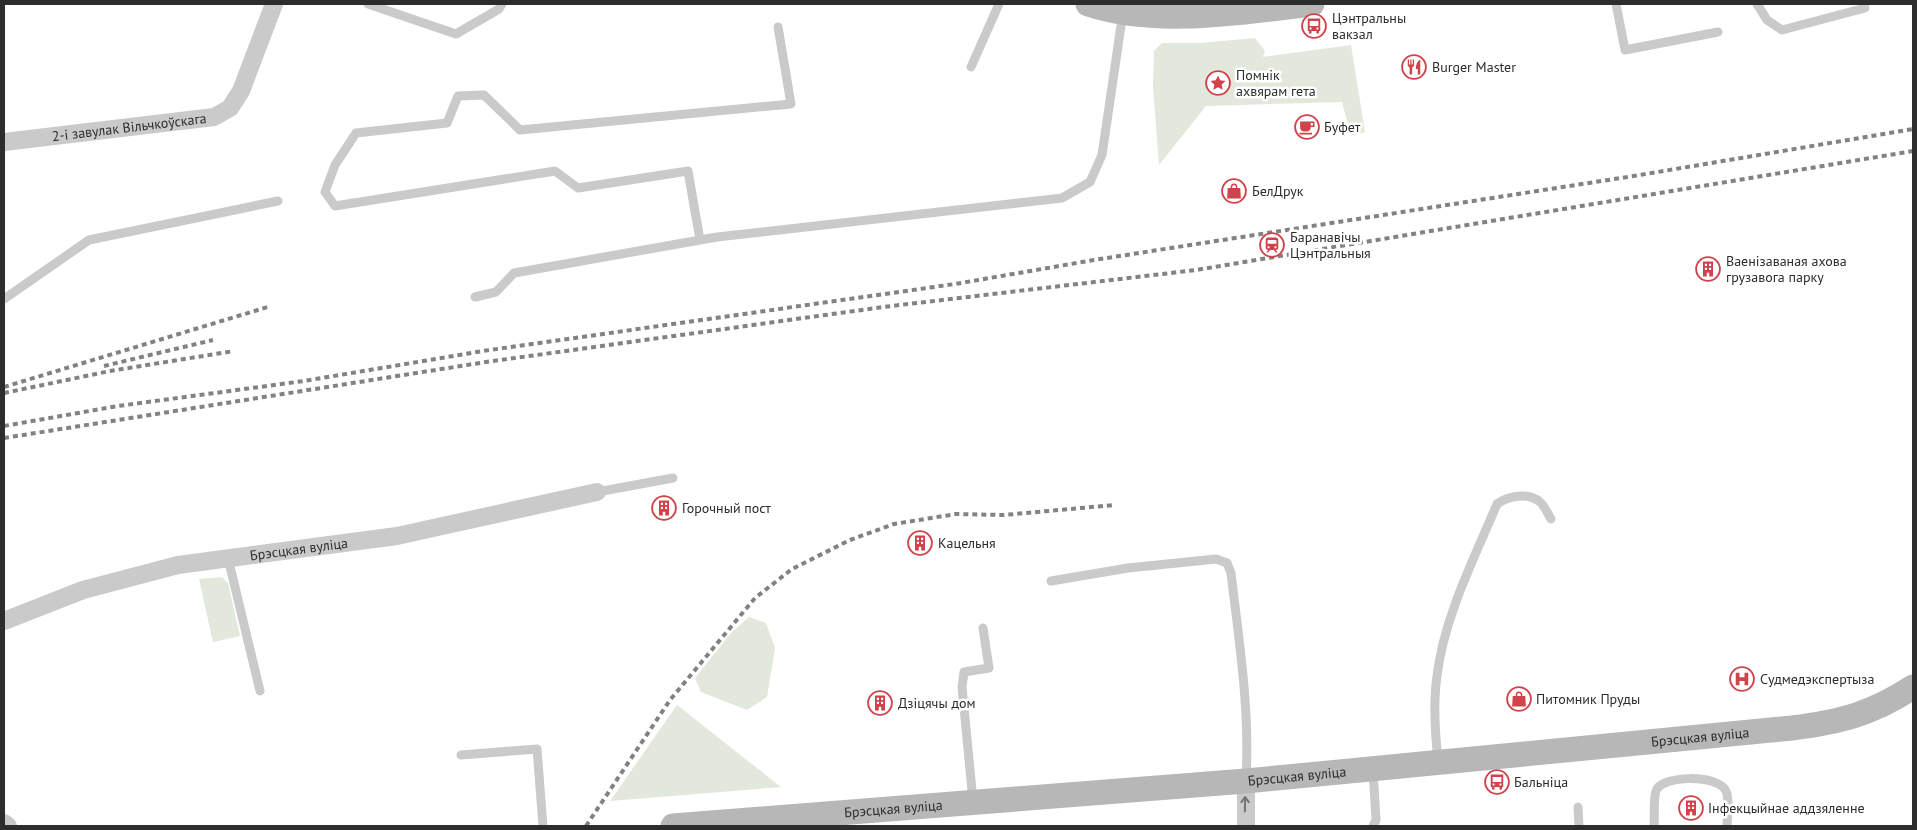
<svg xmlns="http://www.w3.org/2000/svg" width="1917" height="830" viewBox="0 0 1917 830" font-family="'PT Sans',sans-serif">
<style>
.green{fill:#e2e8dc}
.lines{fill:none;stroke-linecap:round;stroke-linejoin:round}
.lane{stroke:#cacaca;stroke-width:9}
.street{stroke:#cacaca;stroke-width:18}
.secondary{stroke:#b7b7b7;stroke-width:25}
.rail{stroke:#828282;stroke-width:4;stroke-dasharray:5 4;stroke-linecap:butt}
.oneway{stroke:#747474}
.labels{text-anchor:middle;stroke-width:5;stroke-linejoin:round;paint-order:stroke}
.poi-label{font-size:14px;fill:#2d2d2d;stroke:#fff;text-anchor:start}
.street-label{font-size:14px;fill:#2d2d2d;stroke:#fff}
</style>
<rect width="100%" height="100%" fill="#fff"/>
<!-- green -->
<path class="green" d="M 1255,38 L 1265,51 L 1263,57 L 1351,45 L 1365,132 L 1351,136 L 1342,102 L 1206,106 L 1159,165 L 1153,87 L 1154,51 L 1162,43 L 1201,43 Z
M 222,577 L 228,583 L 240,636 L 213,642 L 199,579 Z
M 749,617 L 766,623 L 775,648 L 767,697 L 747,710 L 701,692 L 695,678 L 731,633 Z
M 677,705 L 781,787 L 610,801 Z"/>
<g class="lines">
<!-- lane -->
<path class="lane" d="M 368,4 L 456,34 L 499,9 L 502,4
M 1616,4 L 1625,50 L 1718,32
M 1757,4 L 1767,20 L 1782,30 L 1865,8
M 971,67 L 999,4
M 700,240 L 688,171 L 578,188 L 555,171 L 335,206 L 325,192 L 335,165 L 356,133 L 447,123 L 458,96 L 484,95 L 520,130 L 791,104 L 778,27
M 475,297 L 496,292 L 514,273 L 717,237 L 1062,198 L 1090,182 L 1102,155 L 1123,12
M 4,299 L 89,240 L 278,201
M 597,492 L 673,478
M 228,558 L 260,691
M 1051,581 L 1128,568 L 1216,559 L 1227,563 L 1231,573 C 1239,641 1250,709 1246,778
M 461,755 L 537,749 L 543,826
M 1438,760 C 1435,733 1433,703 1437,676 C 1444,617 1474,559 1497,504 C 1508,496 1528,492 1540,502 C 1544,505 1548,514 1551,519
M 973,801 L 962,687 L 964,672 L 989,668 L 983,628
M 1578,807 L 1579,826
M 1373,826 L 1376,820 L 1373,770
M 1654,826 C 1655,816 1653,801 1656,791 C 1661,775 1718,774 1726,791 C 1730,799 1727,817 1727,826"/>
<!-- street -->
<g class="street">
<path id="s1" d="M 4,142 L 214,117 L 230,108 L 241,91 L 274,4"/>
<path id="s2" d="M 4,621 L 83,590 L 178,565 L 397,536 L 597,492"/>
<path d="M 4,823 L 8,826"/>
<path d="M 1246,826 L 1246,781"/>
</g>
<!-- secondary -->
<g class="secondary">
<path d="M 1088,4 C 1156,27 1243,12 1312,4"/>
<path id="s3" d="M 673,826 L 1246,781 L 1792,728 C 1840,722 1872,714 1913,687"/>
</g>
<!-- rail -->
<path class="rail" d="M 104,366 L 213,340
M 4,387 L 271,306
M 4,393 L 110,371 L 234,351
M 4,426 L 118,406 L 304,381 L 483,351 L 955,284 L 1094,260 L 1640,175 L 1913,129
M 4,438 L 486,362 L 883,307 L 1196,270 L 1913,151
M 586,826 L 670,700 L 755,598 L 792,569 L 850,540 L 894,524 L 956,514 L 1004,515 L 1114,505"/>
</g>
<!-- one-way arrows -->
<defs><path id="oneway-shaft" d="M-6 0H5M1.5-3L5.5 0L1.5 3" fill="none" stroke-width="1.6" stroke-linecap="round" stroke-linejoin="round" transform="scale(1.25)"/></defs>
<use class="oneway" href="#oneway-shaft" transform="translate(1245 804) rotate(-89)"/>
<!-- icons -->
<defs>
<g id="bus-ring" transform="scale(1.25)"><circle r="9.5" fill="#fff" stroke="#cf434b" stroke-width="1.5"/><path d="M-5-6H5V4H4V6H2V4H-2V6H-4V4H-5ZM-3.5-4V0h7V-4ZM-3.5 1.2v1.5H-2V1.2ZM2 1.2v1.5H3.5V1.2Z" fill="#cf434b"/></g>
<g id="restaurant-ring" transform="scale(1.25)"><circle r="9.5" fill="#fff" stroke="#cf434b" stroke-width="1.5"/><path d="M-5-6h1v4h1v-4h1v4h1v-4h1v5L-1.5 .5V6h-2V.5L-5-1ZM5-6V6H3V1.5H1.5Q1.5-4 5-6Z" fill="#cf434b"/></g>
<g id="sight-ring" transform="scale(1.25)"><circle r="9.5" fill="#fff" stroke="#cf434b" stroke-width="1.5"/><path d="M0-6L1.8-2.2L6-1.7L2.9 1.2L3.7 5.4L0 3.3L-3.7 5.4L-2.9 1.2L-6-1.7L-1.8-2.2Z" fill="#cf434b"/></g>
<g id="cafe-ring" transform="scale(1.25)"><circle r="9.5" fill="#fff" stroke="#cf434b" stroke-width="1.5"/><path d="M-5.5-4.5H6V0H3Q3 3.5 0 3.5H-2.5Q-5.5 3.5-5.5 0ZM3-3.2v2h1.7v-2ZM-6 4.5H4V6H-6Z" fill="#cf434b"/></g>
<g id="shop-ring" transform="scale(1.25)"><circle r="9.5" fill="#fff" stroke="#cf434b" stroke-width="1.5"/><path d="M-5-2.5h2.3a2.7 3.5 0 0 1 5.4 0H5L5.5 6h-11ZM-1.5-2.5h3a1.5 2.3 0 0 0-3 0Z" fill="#cf434b"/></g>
<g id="station-ring" transform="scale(1.25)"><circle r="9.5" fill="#fff" stroke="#cf434b" stroke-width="1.5"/><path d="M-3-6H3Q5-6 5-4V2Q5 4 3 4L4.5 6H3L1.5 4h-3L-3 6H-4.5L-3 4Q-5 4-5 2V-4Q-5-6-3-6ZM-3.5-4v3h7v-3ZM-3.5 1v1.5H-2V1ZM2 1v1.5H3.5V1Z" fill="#cf434b"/></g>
<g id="building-ring" transform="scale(1.25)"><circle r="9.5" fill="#fff" stroke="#cf434b" stroke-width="1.5"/><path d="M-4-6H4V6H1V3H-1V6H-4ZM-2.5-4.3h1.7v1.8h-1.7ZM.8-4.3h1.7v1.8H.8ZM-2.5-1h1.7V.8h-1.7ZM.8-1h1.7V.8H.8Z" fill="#cf434b"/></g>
<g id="hospital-ring" transform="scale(1.25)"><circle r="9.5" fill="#fff" stroke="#cf434b" stroke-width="1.5"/><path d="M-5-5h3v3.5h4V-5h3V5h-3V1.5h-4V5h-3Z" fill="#cf434b"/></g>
</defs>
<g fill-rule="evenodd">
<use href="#bus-ring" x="1314" y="26"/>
<use href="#restaurant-ring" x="1414" y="67"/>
<use href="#sight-ring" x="1218" y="83"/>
<use href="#cafe-ring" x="1307" y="127"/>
<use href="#shop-ring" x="1234" y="191"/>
<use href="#station-ring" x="1272" y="245"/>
<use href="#building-ring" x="1708" y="269"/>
<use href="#building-ring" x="664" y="508"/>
<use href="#building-ring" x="920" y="543"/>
<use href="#hospital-ring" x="1742" y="679"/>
<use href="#shop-ring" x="1519" y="699"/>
<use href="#building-ring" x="880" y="703"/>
<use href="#bus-ring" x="1497" y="782"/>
<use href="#building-ring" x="1691" y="808"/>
</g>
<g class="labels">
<!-- poi labels -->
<g class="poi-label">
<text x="1332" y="23">Цэнтральны<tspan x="1332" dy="16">вакзал</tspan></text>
<text x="1432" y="72">Burger Master</text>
<text x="1236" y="80">Помнік<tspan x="1236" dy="16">ахвярам гета</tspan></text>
<text x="1324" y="132">Буфет</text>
<text x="1252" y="196">БелДрук</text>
<text x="1290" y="242">Баранавічы<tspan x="1290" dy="16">Цэнтральныя</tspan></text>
<text x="1726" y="266">Ваенізаваная ахова<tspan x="1726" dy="16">грузавога парку</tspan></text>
<text x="682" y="513">Горочный пост</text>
<text x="938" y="548">Кацельня</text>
<text x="1760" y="684">Судмедэкспертыза</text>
<text x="1536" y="704">Питомник Пруды</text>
<text x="898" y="708">Дзіцячы дом</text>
<text x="1514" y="787">Бальніца</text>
<text x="1708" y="813">Інфекцыйнае аддзяленне</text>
</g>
<!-- street labels -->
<g class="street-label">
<text dy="5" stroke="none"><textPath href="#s1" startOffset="126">2-і завулак Вільчкоўскага</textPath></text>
<text dy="5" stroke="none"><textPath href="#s2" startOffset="305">Брэсцкая вуліца</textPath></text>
<text dy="5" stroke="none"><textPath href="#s3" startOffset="1031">Брэсцкая вуліца</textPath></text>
<text dy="5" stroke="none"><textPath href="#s3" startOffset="626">Брэсцкая вуліца</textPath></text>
<text dy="5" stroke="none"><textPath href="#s3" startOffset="221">Брэсцкая вуліца</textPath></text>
</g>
</g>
<!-- border -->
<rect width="1917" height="830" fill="none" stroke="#2d2d2d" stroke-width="10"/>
</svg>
